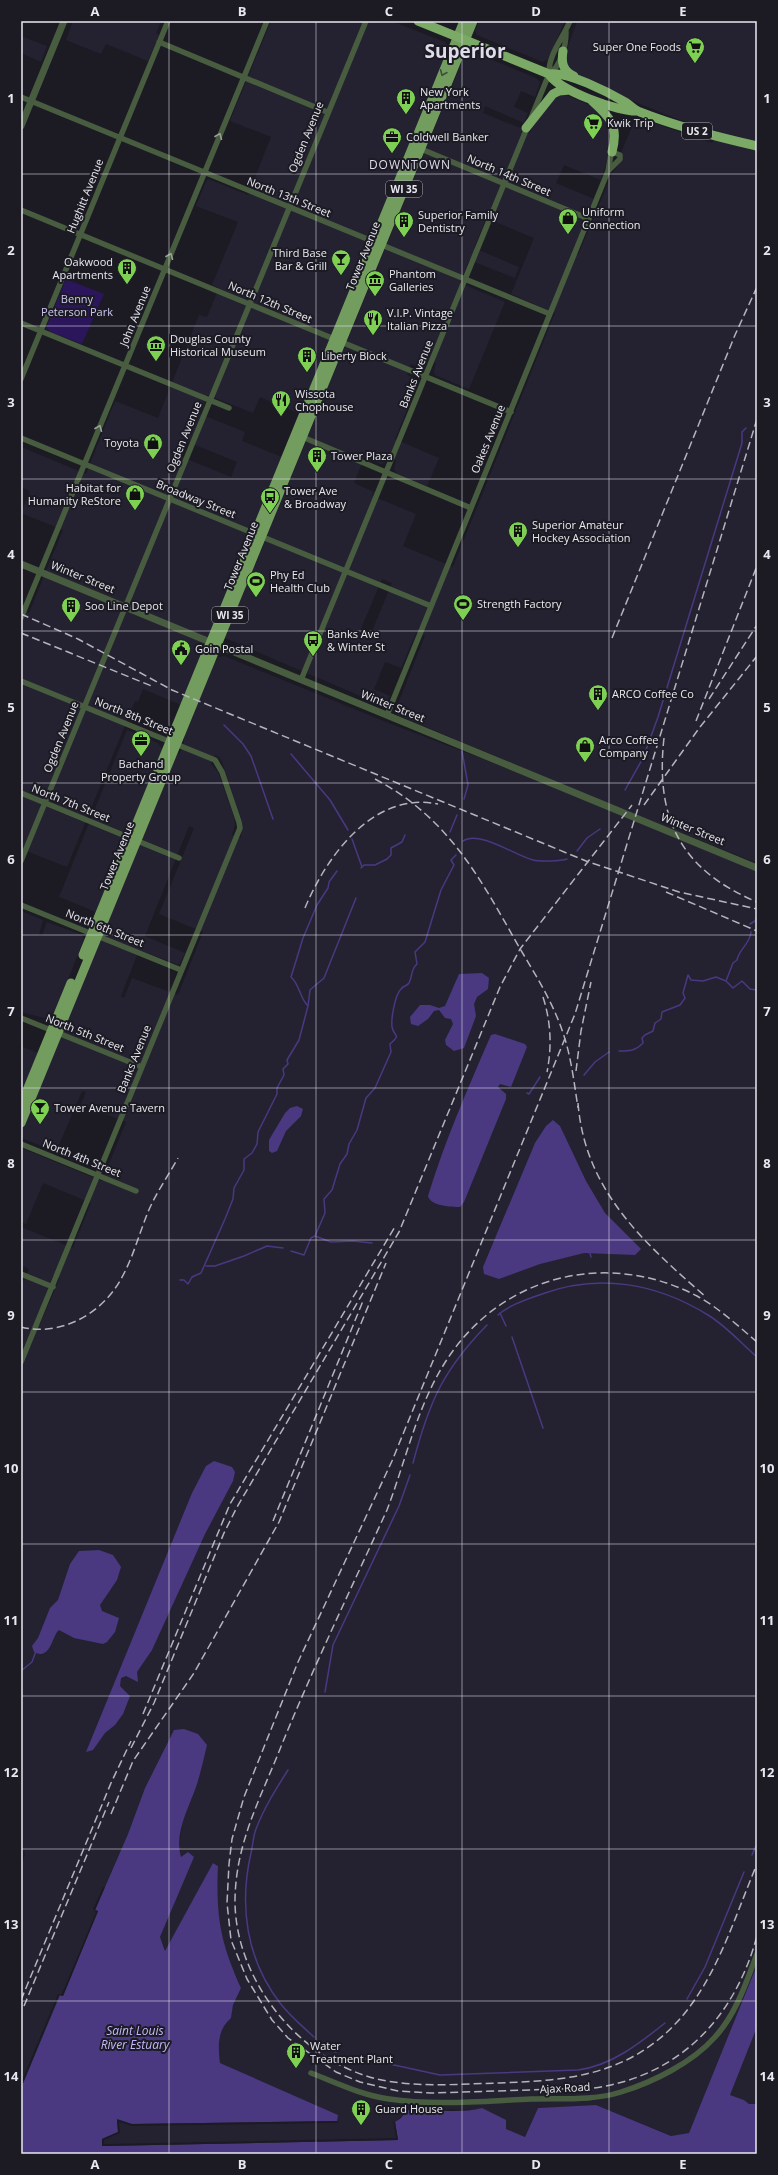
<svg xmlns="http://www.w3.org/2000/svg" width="778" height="2175" viewBox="0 0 778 2175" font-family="'Open Sans',sans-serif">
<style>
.built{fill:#242231;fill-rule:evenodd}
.green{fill:#2b155b}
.water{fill:#4a3880}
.pier{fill:#1c1b24}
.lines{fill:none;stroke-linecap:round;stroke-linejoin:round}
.stream{stroke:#4a3880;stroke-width:1.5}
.minor{stroke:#485d3f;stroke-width:5.5}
.tertiary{stroke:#485d3f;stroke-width:7}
.primary{stroke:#739d5f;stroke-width:9}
.trunk{stroke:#7baa66;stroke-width:9}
.rail{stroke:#b5b4bc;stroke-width:1.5;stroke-dasharray:8 4;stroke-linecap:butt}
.oneway{stroke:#3f4f3c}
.oneway2{stroke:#98a297}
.grid{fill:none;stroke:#e9e8ef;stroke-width:1;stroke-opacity:0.55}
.labels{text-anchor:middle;stroke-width:4;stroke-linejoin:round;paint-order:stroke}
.shield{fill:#1c1b24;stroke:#acaab2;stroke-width:1}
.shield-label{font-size:10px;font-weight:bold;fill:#e9e8ef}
.poi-label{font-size:11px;fill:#e9e8ef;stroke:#1c1b24;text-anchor:start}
.street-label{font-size:11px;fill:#e9e8ef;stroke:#1c1b24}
.park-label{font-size:11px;fill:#cec8f2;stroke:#1c1b24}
.neighbourhood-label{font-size:12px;letter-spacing:1px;fill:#dfddea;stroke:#1c1b24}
.water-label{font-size:12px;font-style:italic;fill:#c3b9f8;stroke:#1c1b24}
.town-label{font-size:19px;font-weight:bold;fill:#dfddea;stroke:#1c1b24}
.neatline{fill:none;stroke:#e9e8ef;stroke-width:1.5}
.grid-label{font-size:13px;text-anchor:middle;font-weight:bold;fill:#e9e8ef}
</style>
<rect width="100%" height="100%" fill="#1c1b24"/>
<!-- built -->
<path class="built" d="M 73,21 L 161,21 L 156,33 L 159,35 L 148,61 L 106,44 L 101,54 L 66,40 Z
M 271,21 L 391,21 L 445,42 L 449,49 L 300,414 L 260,397 L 253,413 L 208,395 L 200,414 L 245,432 L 242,441 L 282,457 L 181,705 L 143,689 L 138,702 L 135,701 L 67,867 L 21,849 L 21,610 L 29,613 L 63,530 L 21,513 L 30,491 L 21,487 L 21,447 L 86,474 L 115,401 L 158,418 L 199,315 L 207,317 L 219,288 L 212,285 L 238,222 L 196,206 L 205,184 L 208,179 L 248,195 L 271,137 L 230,121 ZM 188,442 L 237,462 L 231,477 L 182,457 Z
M 479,21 L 565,21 L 548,59 L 543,62 L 477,35 L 475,31 Z
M 575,21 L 757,21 L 757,863 L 600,800 L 398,715 L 397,706 L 425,636 L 416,633 L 401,668 L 385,662 L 374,689 L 390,696 L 384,706 L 225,638 L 465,54 L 473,52 L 536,78 L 540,82 L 535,97 L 521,91 L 514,107 L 528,113 L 524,123 L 485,106 L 483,113 L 530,132 L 535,122 L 557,95 L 566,95 L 592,106 L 610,123 L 612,145 L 601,180 L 564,165 L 556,183 L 594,199 L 572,252 L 578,255 L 612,174 L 619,164 L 621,153 L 636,117 L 712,143 L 718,131 L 677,119 L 628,99 L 573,72 L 565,64 L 566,51 L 577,22 ZM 486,218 L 534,238 L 511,294 L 555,313 L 453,567 L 403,546 L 416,514 L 372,496 L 374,492 L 354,483 L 364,458 L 381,464 L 386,462 L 389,457 L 396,460 L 394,469 L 397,474 L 427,486 L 439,458 L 395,439 L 418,383 L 417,379 L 407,375 L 411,364 L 416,366 L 420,371 L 424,369 L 428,360 L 436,363 L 434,372 L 435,375 L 469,389 L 505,302 L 460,283 L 469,260 L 515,278 L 519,267 L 474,248 ZM 382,579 L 392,583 L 370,636 L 360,631 Z
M 21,36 L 47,46 L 41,62 L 21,53 Z
M 224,656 L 391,724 L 496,764 L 757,871 L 757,1965 L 689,2133 L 672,2136 L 596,2105 L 538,2108 L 525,2137 L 506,2129 L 482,2108 L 473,2110 L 428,2109 L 407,2110 L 396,2122 L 398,2140 L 102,2146 L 102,2139 L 117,2119 L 337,2121 L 337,2115 L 220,2063 L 217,2044 L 224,2024 L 231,2018 L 233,2005 L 241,1988 L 227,1957 L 220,1933 L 217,1901 L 218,1865 L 213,1863 L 166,1952 L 160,1937 L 174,1904 L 181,1858 L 179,1848 L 183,1817 L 197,1783 L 174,1730 L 145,1788 L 128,1834 L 95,1910 L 98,1911 L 21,2088 L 21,1865 L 25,1855 L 21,1841 L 21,1359 L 32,1343 L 27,1341 L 21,1355 L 21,1280 L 24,1281 L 29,1269 L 21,1265 L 21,1227 L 73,1248 L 91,1203 L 43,1183 L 26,1224 L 21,1222 L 21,1148 L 102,1181 L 126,1122 L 81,1104 L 86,1092 L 82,1091 L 56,1152 L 22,1138 L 21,1132 L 177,754 L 180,753 L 184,742 L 183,734 L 190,723 L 214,663 L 219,657 ZM 215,755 L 219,757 L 222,762 L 242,821 L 241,838 L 232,835 L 235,824 L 234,817 L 218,772 L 211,764 ZM 189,826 L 194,828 L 159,914 L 203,932 L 178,995 L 132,978 L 124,998 L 121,996 L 139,950 L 179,965 L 185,953 L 145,936 ZM 53,1275 L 60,1278 L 40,1324 L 35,1322 Z
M 127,730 L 158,743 L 163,750 L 96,912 L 59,897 Z
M 21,911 L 43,920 L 39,935 L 42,936 L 47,922 L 82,935 L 84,939 L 56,1010 L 49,1016 L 44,1018 L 21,1012 Z
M 21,1046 L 38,1053 L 21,1095 Z
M 757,2027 L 757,2104 L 749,2104 L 744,2100 L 730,2095 Z"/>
<!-- green -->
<path class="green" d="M 66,279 L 104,294 L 82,344 L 51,332 L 46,328 Z"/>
<!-- water -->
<path class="water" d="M 482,973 L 489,978 L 488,989 L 477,997 L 474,1004 L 476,1016 L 464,1048 L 454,1051 L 446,1045 L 445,1040 L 453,1024 L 451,1019 L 445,1018 L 439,1010 L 434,1011 L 428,1019 L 418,1026 L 411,1024 L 410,1017 L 420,1005 L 430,1005 L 439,1008 L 445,1006 L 459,974 Z
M 495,1034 L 525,1044 L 527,1047 L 511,1087 L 500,1084 L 498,1087 L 506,1094 L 506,1099 L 464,1202 L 460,1207 C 452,1207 430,1206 428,1196 C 445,1140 468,1088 491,1035 Z
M 297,1106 L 303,1109 L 301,1116 L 286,1131 L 277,1151 L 272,1153 L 269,1151 L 269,1140 L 285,1113 L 290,1108 Z
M 553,1120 L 560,1126 L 586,1181 L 605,1213 L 641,1249 L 635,1255 L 584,1253 L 540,1264 L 499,1279 L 484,1274 L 483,1267 L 535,1143 L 546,1126 Z
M 214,1461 L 232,1467 L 235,1472 L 233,1481 L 205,1534 L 152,1650 L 137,1672 L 138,1682 L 126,1676 L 121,1678 L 120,1686 L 130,1696 L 123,1714 L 115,1725 L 105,1733 L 93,1750 L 86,1752 L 192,1493 L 206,1466 Z
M 99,1550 L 113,1555 L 121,1567 L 117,1580 L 100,1605 L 102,1611 L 119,1618 L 115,1632 L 107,1642 L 103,1644 L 74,1638 L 59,1630 C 52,1635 51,1661 34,1652 L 32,1646 L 38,1638 L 50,1608 L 58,1600 L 70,1564 L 79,1551 Z
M 184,1729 L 198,1734 L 207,1745 C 204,1758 201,1771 197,1784 C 189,1808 174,1832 181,1857 L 188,1852 L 194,1857 L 160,1937 L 165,1951 L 213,1863 L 218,1866 C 216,1917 220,1941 241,1988 L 233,2005 L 231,2018 C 217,2030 218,2046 220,2063 L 338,2115 L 337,2121 L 132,2124 L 117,2120 L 118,2132 L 102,2139 L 103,2146 L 398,2140 L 395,2122 L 401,2118 L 407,2110 C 431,2109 459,2114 482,2108 L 506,2120 L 506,2129 L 525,2137 L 538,2108 L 596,2105 L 671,2136 L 689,2133 L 757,1965 L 757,2027 L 730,2095 L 744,2100 L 749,2104 L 757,2104 L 757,2154 L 21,2154 L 21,2088 L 60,1995 L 63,1996 L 98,1911 L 95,1910 L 128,1834 L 145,1788 L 174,1730 Z"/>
<!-- pier -->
<path class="pier" d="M 103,1887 L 105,1887 L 95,1910 L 98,1911 L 63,1996 L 59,1995 L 21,2088 L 21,2083 L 58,1994 L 62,1994 L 96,1912 L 93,1909 Z
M 117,2119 L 132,2124 L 339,2121 L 337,2123 L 132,2126 L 119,2122 L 120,2133 L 104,2140 L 104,2144 L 396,2138 L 393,2121 L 395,2122 L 398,2140 L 102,2146 L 102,2139 L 118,2132 Z"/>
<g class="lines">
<!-- stream -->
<path class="stream" d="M 224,725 L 243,744 L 251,756 L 273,819
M 462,751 L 468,785 L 464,799
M 291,754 L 330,800 L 348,830
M 625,790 L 643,758 L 658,717 L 742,443 L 742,432 L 746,428
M 450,832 L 457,815
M 352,839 L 362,867
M 463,841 C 479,830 516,856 533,860 C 540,862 561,861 567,859
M 577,851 L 587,838 L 600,829
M 361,868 L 364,865 L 375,865 L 387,859 L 391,855 L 391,848 L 402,842 L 405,835
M 750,924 L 755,921 L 757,917
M 726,981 L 733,963 L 737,960 C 739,949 750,944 751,932
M 308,1006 L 310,990 L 324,978 L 356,898
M 619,1051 C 630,1051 635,1051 643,1043 L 642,1038 L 645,1035 L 653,1031 L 655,1023 L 661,1019 L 662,1012 L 680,1005 L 685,998 L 683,993 L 688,975 L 691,980 L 703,981 L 716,977 L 726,981 L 733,988 L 742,981 L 750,989 L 757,990
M 584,1075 L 595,1062 L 609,1052
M 527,1093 L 529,1094 L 540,1077
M 315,1236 L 325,1213 L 324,1199 L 332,1190 L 340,1164 L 347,1154 L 349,1144 L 357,1130 L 366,1098 L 375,1088 L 391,1052 L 390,1044 C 402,1033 394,1038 392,1027 C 391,1018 395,995 401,989 C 403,986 407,986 409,983 C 413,976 410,970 417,964 L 415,952 L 425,942 L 441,890 L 454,865 L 451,860 L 456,855
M 291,1251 L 304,1255 L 311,1238 L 315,1236 L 331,1242 L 353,1241 L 372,1243
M 590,1253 L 591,1257
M 206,1266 L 215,1266 L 244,1256 L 267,1246 L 283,1248
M 180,1280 L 184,1280 L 188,1284 L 192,1277 L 201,1273 L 225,1219 L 233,1199 L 234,1188 L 244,1170 L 244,1159 L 252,1153 L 257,1144 L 258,1132 L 277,1094 L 277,1088 L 284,1075 L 283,1069 L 288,1064 L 287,1060 L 299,1040 L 308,1006 C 300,999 300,985 291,977 L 303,938 L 317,905 L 328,888 L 329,882 L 337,871
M 500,1313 L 506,1326
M 498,1315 C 509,1305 528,1299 542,1294 C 599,1273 656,1283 708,1315 C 726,1326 741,1343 757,1357
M 512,1337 L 543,1428
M 413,1463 C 429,1402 443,1370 487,1325
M 21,1671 L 32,1662 L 36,1651
M 325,1692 L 333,1645 L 399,1506 L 410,1475
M 288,1770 C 276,1789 264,1808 256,1829 C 253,1836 253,1845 251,1853 C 239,1905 246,1959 280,2003 C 290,2016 302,2026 314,2037
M 752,1855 L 757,1843
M 687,1999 L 705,1967 L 744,1872
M 332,2051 L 336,2052
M 362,2058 L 440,2075 L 578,2070 C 611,2066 640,2043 665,2023"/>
<!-- minor -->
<path class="minor" d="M 159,42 L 327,112
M 549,74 C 561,66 566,46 566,32
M 21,97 L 550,314
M 421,149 L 589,219
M 21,210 L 511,412
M 21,323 L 229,408
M 21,379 L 168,21
M 300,436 L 471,508
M 21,438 L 431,606
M 21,618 L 267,21
M 301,680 L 549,74 C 548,55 563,38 570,21
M 21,681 L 215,760 L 222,772 L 239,822 L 240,828 L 21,1362
M 387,715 L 608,171 L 620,159 L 620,155 L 612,152 L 611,154 L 608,171
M 21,793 L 179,858
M 21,861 L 366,21
M 21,905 L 181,970
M 21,1018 L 142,1067
M 21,1144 L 136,1191
M 21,1274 L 53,1287
M 311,2073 C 337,2083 361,2095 389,2099 C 435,2106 484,2101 531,2099 C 560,2098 593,2101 621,2092 C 653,2082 692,2063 715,2037 C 736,2014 746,1983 757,1954"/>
<!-- tertiary -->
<path class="tertiary" d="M 21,126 L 64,21
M 21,564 L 757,868"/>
<!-- primary -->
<path class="primary" d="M 83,955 L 464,21
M 21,1105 L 71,983
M 21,1123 L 473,21"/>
<!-- trunk -->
<path class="trunk" d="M 418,21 L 549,74 C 567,71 608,92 625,102 C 630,105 635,110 640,112 C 678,127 717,137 757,146
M 563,51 C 561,63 563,71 574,76
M 549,74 C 556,89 620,113 638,111
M 592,101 C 611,118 619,126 612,152
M 526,128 L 553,94 L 559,91 L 570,90"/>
<!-- rail -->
<path class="rail" d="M 757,419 L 575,1014 L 392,1461 L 298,1662 L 244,1797 L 232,1839 L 229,1864 L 227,1903 L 231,1940 L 247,1979 L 272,2020 L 288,2038 L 336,2072 L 360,2082 L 398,2091 L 431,2093 L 594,2088 C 680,2076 735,2017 757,1936
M 21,614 L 78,639 L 172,690 L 586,861 L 679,892 L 757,909
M 21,633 L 154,687
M 612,638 L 735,335 L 757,287
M 709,699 L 757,625
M 696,721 L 757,566
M 664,738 C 655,819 681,870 757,902
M 375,779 C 449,818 480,878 519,947 C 535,974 552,1001 562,1030 C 571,1055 574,1082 578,1108
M 644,805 L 700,727 L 757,656
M 666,892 L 757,931
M 305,908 C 327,855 374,791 438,804
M 543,997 C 551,1022 552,1047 547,1072
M 576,1071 L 581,1031 L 591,982
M 578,1103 C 585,1191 644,1243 706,1297
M 21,1327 C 60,1337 102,1314 121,1279 C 133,1258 139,1234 148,1212 C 156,1193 168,1176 178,1158
M 757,1342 C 738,1326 719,1308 697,1296 C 607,1249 501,1275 446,1361 C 417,1406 406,1460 387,1510 C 350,1591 311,1672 278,1754 C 258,1803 236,1845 235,1899 C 234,1979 299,2060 377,2079 C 416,2088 459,2084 499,2083 C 554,2081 608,2078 654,2043 C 711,2000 730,1928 757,1864
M 273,1521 L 363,1301
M 143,1714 L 230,1504 L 396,1225
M 131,1748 L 154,1703 L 224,1533 L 237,1507 L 399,1232 L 500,987 L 520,949 L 632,805
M 111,1814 L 133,1761 L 194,1673 L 279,1522 L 386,1263
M 21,2000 L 111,1783 L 131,1741
M 24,2006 L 109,1802"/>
</g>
<!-- one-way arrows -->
<defs><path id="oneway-chevron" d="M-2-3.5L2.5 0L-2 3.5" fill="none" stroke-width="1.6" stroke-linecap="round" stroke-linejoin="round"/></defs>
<use class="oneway" href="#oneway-chevron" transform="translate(443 73) rotate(113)"/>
<g class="oneway2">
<use href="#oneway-chevron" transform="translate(219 136) rotate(-68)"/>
<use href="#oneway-chevron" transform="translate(170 256) rotate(-68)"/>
<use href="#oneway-chevron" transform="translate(99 428) rotate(-68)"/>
</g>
<!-- grid -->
<path class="grid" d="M 169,21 L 169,2154M 316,21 L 316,2154M 462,21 L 462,2154M 609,21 L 609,2154M 21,174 L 757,174M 21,326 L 757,326M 21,479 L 757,479M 21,631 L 757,631M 21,783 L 757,783M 21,935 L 757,935M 21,1088 L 757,1088M 21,1240 L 757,1240M 21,1392 L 757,1392M 21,1544 L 757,1544M 21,1696 L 757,1696M 21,1849 L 757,1849M 21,2001 L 757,2001"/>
<!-- icons -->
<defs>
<g id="supermarket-pin" transform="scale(1)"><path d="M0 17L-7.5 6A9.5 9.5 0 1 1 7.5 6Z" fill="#7ed053" stroke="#1c1b24"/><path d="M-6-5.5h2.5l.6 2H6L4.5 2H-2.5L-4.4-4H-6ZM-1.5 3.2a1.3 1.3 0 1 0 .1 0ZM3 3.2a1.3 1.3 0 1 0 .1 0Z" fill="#111"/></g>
<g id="building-pin" transform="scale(1)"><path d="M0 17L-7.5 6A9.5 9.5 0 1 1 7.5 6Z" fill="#7ed053" stroke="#1c1b24"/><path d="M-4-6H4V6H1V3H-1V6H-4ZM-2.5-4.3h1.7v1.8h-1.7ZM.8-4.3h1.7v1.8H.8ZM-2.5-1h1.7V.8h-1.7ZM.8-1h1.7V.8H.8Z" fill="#111"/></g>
<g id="office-pin" transform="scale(1)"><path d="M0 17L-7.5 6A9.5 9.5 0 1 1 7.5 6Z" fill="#7ed053" stroke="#1c1b24"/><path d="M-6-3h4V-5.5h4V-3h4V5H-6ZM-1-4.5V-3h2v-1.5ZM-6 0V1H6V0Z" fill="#111"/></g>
<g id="shop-pin" transform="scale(1)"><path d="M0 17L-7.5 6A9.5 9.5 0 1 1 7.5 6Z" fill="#7ed053" stroke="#1c1b24"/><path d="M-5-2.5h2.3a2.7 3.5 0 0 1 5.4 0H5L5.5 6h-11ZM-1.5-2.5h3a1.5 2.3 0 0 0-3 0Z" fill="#111"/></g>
<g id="bar-pin" transform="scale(1)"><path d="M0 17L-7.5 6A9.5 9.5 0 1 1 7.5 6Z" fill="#7ed053" stroke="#1c1b24"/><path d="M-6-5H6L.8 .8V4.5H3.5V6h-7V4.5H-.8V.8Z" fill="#111"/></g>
<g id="museum-pin" transform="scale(1)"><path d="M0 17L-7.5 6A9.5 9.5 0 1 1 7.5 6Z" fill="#7ed053" stroke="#1c1b24"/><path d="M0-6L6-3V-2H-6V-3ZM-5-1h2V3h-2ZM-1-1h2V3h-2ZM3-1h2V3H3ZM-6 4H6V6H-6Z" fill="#111"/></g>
<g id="restaurant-pin" transform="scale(1)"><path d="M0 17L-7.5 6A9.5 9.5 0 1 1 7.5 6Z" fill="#7ed053" stroke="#1c1b24"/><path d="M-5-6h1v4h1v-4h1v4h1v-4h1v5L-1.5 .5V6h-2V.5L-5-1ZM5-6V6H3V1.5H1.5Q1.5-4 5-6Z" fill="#111"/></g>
<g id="bus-pin" transform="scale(1)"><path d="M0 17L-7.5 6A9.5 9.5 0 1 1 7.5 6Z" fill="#7ed053" stroke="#1c1b24"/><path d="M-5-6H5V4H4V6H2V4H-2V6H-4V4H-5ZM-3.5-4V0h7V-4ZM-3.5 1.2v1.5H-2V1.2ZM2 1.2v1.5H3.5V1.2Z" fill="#111"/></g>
<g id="stadium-pin" transform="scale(1)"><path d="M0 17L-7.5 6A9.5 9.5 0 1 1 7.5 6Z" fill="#7ed053" stroke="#1c1b24"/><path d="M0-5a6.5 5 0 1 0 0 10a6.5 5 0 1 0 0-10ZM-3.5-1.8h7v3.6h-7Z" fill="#111"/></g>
<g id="civic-pin" transform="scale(1)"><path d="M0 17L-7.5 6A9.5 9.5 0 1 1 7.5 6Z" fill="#7ed053" stroke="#1c1b24"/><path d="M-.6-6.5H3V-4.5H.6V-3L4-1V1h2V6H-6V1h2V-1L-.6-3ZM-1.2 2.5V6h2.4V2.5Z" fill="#111"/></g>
</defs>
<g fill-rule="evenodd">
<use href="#supermarket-pin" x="695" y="47"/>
<use href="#building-pin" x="406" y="98"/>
<use href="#supermarket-pin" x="593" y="123"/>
<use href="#office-pin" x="392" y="137"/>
<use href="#shop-pin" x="568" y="218"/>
<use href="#building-pin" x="404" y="221"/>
<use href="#bar-pin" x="341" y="259"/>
<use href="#building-pin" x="127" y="268"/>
<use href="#museum-pin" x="375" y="280"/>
<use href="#restaurant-pin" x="373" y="319"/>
<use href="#museum-pin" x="156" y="345"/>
<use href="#building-pin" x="307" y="356"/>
<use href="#restaurant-pin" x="281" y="400"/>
<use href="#shop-pin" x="153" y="443"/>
<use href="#building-pin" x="317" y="456"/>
<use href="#shop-pin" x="135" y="494"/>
<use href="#bus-pin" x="270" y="497"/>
<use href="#building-pin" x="518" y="531"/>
<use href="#stadium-pin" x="256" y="581"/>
<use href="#stadium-pin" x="463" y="604"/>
<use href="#building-pin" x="71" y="606"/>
<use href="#bus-pin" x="313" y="640"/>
<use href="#civic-pin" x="181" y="649"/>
<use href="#building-pin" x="598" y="694"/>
<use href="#office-pin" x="141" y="740"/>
<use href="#shop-pin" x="585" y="746"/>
<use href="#bar-pin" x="40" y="1108"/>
<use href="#building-pin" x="296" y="2052"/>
<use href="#building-pin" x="361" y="2109"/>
</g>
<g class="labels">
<!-- shield labels -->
<g class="shield">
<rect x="682" y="123" width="30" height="16" rx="3"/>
<rect x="386" y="181" width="36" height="16" rx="3"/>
<rect x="212" y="607" width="36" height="16" rx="3"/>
</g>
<g class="shield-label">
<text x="697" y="135">US 2</text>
<text x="404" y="193">WI 35</text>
<text x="230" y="619">WI 35</text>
</g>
<!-- poi labels -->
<g class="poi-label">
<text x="681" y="51" text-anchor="end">Super One Foods</text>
<text x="420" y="96">New York<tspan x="420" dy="13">Apartments</tspan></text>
<text x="607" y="127">Kwik Trip</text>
<text x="406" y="141">Coldwell Banker</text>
<text x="582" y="216">Uniform<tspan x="582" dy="13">Connection</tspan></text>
<text x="418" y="219">Superior Family<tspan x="418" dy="13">Dentistry</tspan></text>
<text x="327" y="257" text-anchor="end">Third Base<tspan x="327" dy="13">Bar &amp; Grill</tspan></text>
<text x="113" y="266" text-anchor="end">Oakwood<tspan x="113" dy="13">Apartments</tspan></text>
<text x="389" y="278">Phantom<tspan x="389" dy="13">Galleries</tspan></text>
<text x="387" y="317">V.I.P. Vintage<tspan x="387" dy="13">Italian Pizza</tspan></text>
<text x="170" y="343">Douglas County<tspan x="170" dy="13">Historical Museum</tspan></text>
<text x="321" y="360">Liberty Block</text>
<text x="295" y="398">Wissota<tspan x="295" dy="13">Chophouse</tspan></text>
<text x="139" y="447" text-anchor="end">Toyota</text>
<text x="331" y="460">Tower Plaza</text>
<text x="121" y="492" text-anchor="end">Habitat for<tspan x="121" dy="13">Humanity ReStore</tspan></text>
<text x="284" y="495">Tower Ave<tspan x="284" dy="13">&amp; Broadway</tspan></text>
<text x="532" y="529">Superior Amateur<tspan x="532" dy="13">Hockey Association</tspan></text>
<text x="270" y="579">Phy Ed<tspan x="270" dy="13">Health Club</tspan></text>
<text x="477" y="608">Strength Factory</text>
<text x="85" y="610">Soo Line Depot</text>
<text x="327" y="638">Banks Ave<tspan x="327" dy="13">&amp; Winter St</tspan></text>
<text x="195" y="653">Goin Postal</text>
<text x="612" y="698">ARCO Coffee Co</text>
<text x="599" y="744">Arco Coffee<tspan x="599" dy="13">Company</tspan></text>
<text x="141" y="768" text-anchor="middle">Bachand<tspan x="141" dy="13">Property Group</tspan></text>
<text x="54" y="1112">Tower Avenue Tavern</text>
<text x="310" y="2050">Water<tspan x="310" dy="13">Treatment Plant</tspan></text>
<text x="375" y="2113">Guard House</text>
</g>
<!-- street labels -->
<g class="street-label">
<text transform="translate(306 137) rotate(-68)" y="4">Ogden Avenue</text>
<text transform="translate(509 175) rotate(23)" y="4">North 14th Street</text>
<text transform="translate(85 196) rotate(-68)" y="4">Hughitt Avenue</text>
<text transform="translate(289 197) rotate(22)" y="4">North 13th Street</text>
<text transform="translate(363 256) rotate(-68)" y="4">Tower Avenue</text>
<text transform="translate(270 302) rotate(23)" y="4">North 12th Street</text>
<text transform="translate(135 316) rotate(-68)" y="4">John Avenue</text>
<text transform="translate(416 374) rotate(-68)" y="4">Banks Avenue</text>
<text transform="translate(184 437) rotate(-68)" y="4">Ogden Avenue</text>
<text transform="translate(488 439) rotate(-68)" y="4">Oakes Avenue</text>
<text transform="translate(196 499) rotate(22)" y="4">Broadway Street</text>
<text transform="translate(241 556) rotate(-68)" y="4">Tower Avenue</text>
<text transform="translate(83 577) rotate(22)" y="4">Winter Street</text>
<text transform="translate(393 706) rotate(22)" y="4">Winter Street</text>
<text transform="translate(134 716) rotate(22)" y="4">North 8th Street</text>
<text transform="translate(61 737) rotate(-68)" y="4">Ogden Avenue</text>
<text transform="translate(71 803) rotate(22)" y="4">North 7th Street</text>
<text transform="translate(693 829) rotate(22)" y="4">Winter Street</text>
<text transform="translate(117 856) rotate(-68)" y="4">Tower Avenue</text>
<text transform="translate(105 928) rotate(22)" y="4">North 6th Street</text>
<text transform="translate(85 1033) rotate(22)" y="4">North 5th Street</text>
<text transform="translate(134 1059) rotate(-68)" y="4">Banks Avenue</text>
<text transform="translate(82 1158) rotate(22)" y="4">North 4th Street</text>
<text transform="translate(565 2088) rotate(-3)" y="4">Ajax Road</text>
</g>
<!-- park labels -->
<g class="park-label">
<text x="77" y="303">Benny<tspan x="77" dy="13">Peterson Park</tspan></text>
</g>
<!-- neighbourhood labels -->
<g class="neighbourhood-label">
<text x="410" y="169">DOWNTOWN</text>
</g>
<!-- water labels -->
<g class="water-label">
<text x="135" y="2035">Saint Louis<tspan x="135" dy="14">River Estuary</tspan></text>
</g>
<!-- town labels -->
<g class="town-label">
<text x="465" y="58">Superior</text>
</g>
</g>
<!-- border -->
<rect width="778" height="2175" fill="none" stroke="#1c1b24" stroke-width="44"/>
<rect x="22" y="22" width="734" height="2131" class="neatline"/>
<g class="grid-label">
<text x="95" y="16">A</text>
<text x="242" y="16">B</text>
<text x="389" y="16">C</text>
<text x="536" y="16">D</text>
<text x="683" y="16">E</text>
<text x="11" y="103">1</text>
<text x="767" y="103">1</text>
<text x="11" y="255">2</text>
<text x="767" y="255">2</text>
<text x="11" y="407">3</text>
<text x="767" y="407">3</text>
<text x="11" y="559">4</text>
<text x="767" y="559">4</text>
<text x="11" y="712">5</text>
<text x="767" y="712">5</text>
<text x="11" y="864">6</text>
<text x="767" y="864">6</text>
<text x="11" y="1016">7</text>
<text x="767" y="1016">7</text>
<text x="11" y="1168">8</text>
<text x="767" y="1168">8</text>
<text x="11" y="1320">9</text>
<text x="767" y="1320">9</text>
<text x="11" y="1473">10</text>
<text x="767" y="1473">10</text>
<text x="11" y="1625">11</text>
<text x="767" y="1625">11</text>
<text x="11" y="1777">12</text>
<text x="767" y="1777">12</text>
<text x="11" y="1929">13</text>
<text x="767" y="1929">13</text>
<text x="11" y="2081">14</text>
<text x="767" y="2081">14</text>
<text x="95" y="2169">A</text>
<text x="242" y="2169">B</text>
<text x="389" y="2169">C</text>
<text x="536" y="2169">D</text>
<text x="683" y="2169">E</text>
</g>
</svg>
